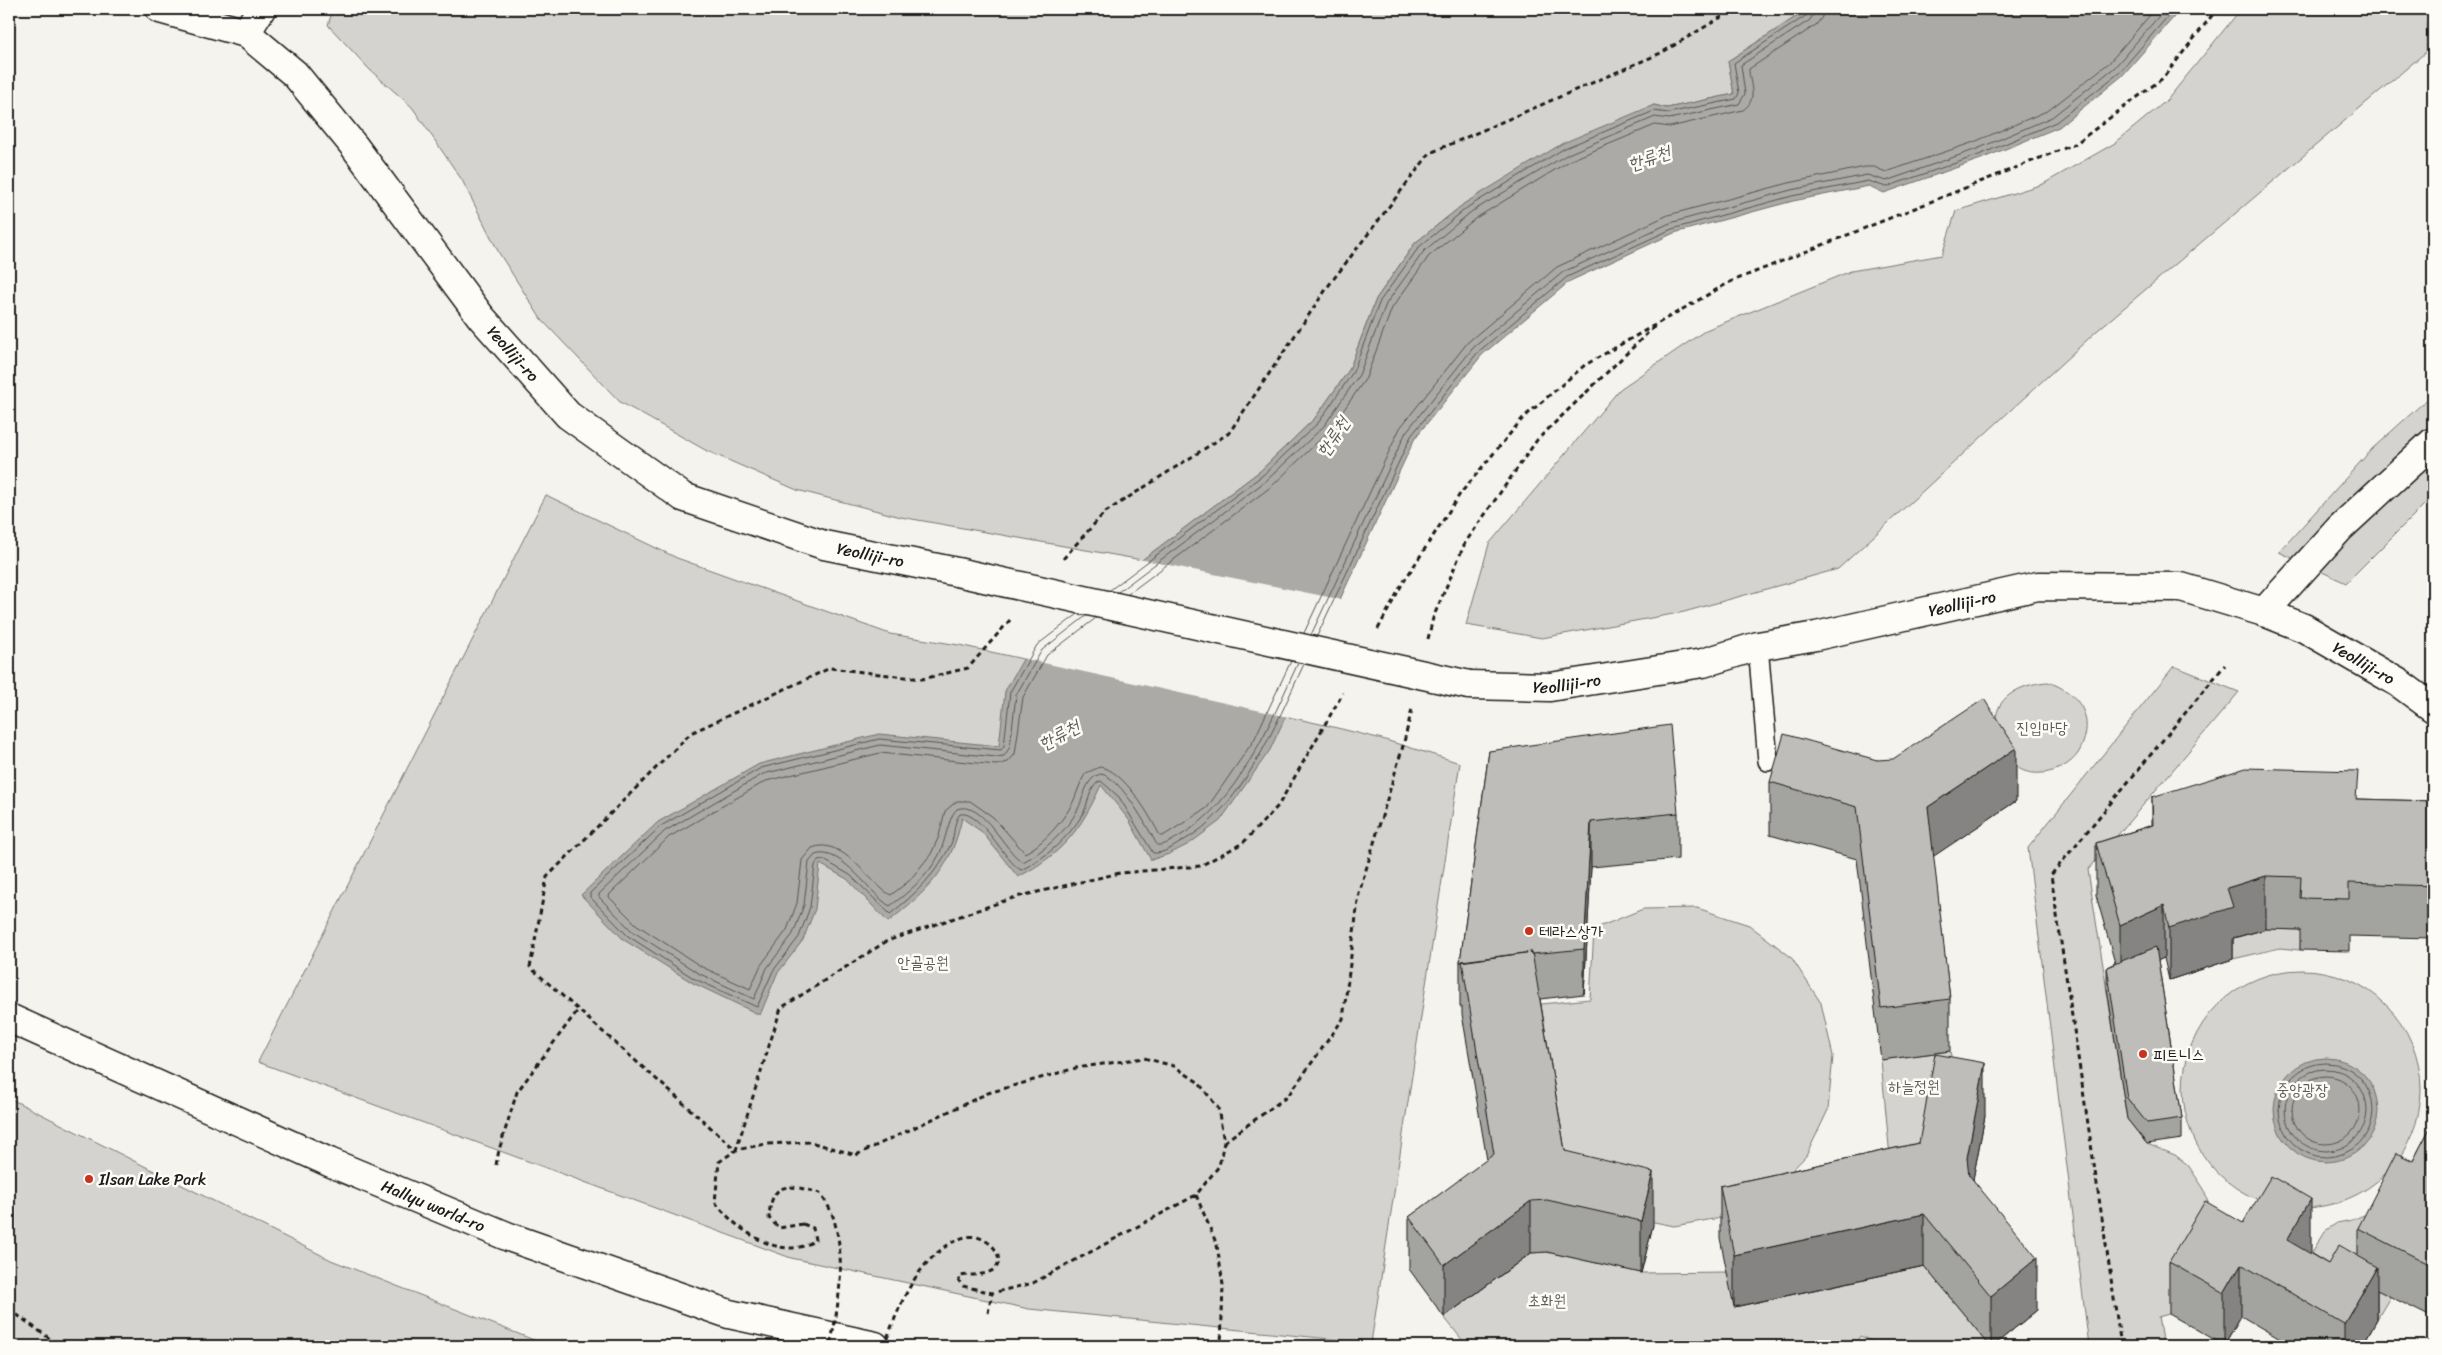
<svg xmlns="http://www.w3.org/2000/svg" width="2442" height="1355" viewBox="0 0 2442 1355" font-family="Sriracha,'Poor Story',sans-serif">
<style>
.green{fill:#d4d3cf;stroke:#787876}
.water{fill:#abaaa6;stroke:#72716f}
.pier{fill:#f4f3ee}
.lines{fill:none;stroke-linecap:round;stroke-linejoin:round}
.shore{stroke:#555553;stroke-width:1}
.lane-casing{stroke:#1c1c1c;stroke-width:22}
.street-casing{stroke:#1c1c1c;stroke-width:31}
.secondary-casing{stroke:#1c1c1c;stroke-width:31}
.path{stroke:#1c1c1c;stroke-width:3;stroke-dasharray:5 4;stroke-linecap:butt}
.lane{stroke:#fdfcf7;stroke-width:19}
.street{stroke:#fdfcf7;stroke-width:28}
.secondary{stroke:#fdfcf7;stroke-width:28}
.secondary-bridge-casing{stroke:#1c1c1c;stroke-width:31;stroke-linecap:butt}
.path-bridge{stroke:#1c1c1c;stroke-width:3;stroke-dasharray:5 4;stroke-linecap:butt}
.secondary-bridge{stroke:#fdfcf7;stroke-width:28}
.wall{fill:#a3a3a0;stroke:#1c1c1c}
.shaded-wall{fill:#858482;stroke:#1c1c1c}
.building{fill:#bebdba;stroke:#1c1c1c}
.poi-dot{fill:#c8321e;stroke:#fdfcf7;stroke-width:2}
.labels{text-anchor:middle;stroke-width:5;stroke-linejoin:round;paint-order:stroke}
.street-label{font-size:16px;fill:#1c1c1c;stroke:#fdfcf7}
.park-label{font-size:16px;fill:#5c5c5b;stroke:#fdfcf7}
.poi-label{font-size:16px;fill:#1c1c1c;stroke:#fdfcf7;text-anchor:start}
.water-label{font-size:18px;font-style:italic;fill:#5c5c5a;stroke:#fdfcf7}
</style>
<rect width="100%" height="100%" fill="#f4f3ee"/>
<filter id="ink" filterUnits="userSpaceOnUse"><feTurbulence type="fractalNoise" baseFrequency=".02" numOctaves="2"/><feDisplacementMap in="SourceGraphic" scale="10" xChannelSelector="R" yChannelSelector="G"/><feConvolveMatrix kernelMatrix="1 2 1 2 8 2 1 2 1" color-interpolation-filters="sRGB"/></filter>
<g filter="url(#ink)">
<!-- green -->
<path class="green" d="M 333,9 L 1808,9 L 1728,61 L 1734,94 L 1667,108 L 1654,105 L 1465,203 L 1415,243 L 1376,299 L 1349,370 L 1315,418 L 1260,471 L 1142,560 L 901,517 L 797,490 L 707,451 L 620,402 L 541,319 L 499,253 L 462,180 L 412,107 L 370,70 L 328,25 Z
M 2241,9 L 2433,9 L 2433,46 L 2099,329 L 1838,569 L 1684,612 L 1542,638 L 1466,625 L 1489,544 L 1620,389 L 1706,330 L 1851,271 L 1942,255 L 1956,211 L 2043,184 L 2115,143 L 2167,100 Z
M 2433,394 L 2433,496 L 2346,583 L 2279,552 L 2373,448 Z
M 546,495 L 677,558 L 890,634 L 959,645 L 1325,725 L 1382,739 L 1460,763 L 1371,1343 L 1029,1309 L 791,1258 L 258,1062 Z
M 2174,666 L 2239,692 L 2088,870 L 2127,1119 L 2147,1144 L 2175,1155 L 2188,1165 L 2204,1189 L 2212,1218 L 2169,1314 L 2158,1317 L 2163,1346 L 2089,1346 L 2028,848 Z
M 2048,682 C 2080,693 2096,718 2080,750 C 2069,772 2029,783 2011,762 C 2007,757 2005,746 2003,740 C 2001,735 1996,727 1996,722 C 1995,694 2027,683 2048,682 Z
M 1697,908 L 1749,925 L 1791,957 L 1821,1003 L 1833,1056 L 1828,1110 L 1806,1156 L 1770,1193 L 1725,1217 L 1674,1226 L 1565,1204 L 1532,1005 L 1590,999 L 1594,929 L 1643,909 Z
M 2266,929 L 2301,930 L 2300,950 L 2280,948 L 2233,959 L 2227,940 Z
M2183 1089a119 119 0 1 1 238 0a119 119 0 1 1-238 0Z
M 1950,1051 L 1962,1112 L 1894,1201 L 1881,1060 Z
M 9,1098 L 331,1260 L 549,1346 L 9,1346 Z
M 2376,1210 L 2390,1297 L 2377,1319 L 2340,1297 L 2287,1293 L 2325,1231 L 2337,1223 L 2352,1220 Z
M 1547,1252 L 1641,1273 L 1727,1272 L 1735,1307 L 1924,1266 L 1990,1346 L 1883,1346 L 1860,1336 L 1854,1346 L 1467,1346 L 1444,1317 L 1531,1253 Z"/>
<!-- water -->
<path class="water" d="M 1808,9 L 2181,9 L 2122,76 L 2059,127 L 1981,159 L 1884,193 L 1869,186 L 1793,201 L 1674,233 L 1570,281 L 1482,355 L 1415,438 L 1270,750 L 1220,821 L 1189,844 L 1169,854 L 1151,860 L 1129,820 L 1101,785 C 1081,830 1062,854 1018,877 L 982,832 L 962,818 C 951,870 928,890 888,922 L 847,879 L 820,864 L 815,909 L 803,940 L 777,974 L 760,1015 L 693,983 L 624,940 L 581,895 L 658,822 L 759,764 L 879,734 L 999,746 L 1005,691 L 1033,642 L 1260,471 L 1315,418 L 1349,370 L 1376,299 L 1415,243 L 1465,203 L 1563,143 L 1654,105 L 1667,108 L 1734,94 L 1728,61 Z
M2274 1110a52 52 0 1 1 104 0a52 52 0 1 1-104 0Z"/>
<!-- pier -->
<path class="pier" d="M 1139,559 L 1343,600 L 1288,717 L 1021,658 L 1031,640 Z"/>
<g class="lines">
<!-- shore -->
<path class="shore" d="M 1110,590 L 1263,475 L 1319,422 L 1353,372 L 1380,301 L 1419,247 L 1468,207 L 1565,148 L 1654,111 L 1668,113 L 1736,99 L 1739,93 L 1734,63 L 1807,15 L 1810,9
M 1118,592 L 1267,480 L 1324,426 L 1359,375 L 1386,304 L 1424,251 L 1471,212 L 1568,154 L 1655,117 L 1669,119 L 1739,104 L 1745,94 L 1741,65 L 1810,20 L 1816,9
M 1128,594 L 1272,486 L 1329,431 L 1366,378 L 1392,308 L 1429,256 L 1476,218 L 1571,160 L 1655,125 L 1670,127 L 1743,110 C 1759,99 1749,84 1749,69 L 1816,25 L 1822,17 L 1823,9
M 1078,614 L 1037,645 L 1010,692 L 1004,746 L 1001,750 L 879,739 L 761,768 L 661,826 L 590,893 L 590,897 L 628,936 L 695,979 L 757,1007 L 773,971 L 799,937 L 810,907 L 815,865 L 818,861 L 824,860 L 850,875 L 890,914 C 915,895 937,873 951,844 C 955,835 953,822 960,814 C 981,810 1005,862 1021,870 C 1046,858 1068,838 1083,814 C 1088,804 1090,784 1101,781 L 1119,797 L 1153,853 C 1163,854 1173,847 1181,842 C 1242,810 1276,724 1304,664
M 1086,616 L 1042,650 L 1016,695 L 1010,747 L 1004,756 L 996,757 L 880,745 L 763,774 L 665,831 L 599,894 L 599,897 L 632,931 L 698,973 L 754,999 L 767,968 L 793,934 L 804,905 L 809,862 L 815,855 C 842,845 873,898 890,906 C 908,893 929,875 939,855 C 945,843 949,815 957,809 C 983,799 1005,853 1023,862 C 1044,851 1067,831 1078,809 C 1084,797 1086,777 1101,774 C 1121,777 1148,828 1157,845 C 1164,846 1171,841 1178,837 C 1237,805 1271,722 1298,663
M 1096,618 L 1047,655 L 1023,697 L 1015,754 L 1008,762 L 996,765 L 880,753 L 766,781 L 669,837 L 610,894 L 609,897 L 637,925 L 702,967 L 750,989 L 761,965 L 787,930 L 797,903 L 802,860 L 812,848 C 843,835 871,886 891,895 L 909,881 L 931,854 L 939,836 L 945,811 L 957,801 L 970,801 L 993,817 L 1025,853 C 1043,844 1061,823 1071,806 C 1077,795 1079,783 1086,773 L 1100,767 C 1123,769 1151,817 1160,836 L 1163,836 L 1207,808 L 1254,740 L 1291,661
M 1304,633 L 1400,428 L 1468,342 L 1557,267 L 1668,215 L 1789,183 L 1865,167 L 1874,167 L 1886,172 L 1974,142 L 2049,110 L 2109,63 L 2155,9
M 1311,635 L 1406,432 L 1473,348 L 1563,272 L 1670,223 L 1791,190 L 1867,175 L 1886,181 L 1977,149 L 2052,117 L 2114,68 L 2165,9
M 1317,636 L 1411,436 L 1478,352 L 1567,277 L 1672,229 L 1792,196 L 1868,181 L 1886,187 L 1979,155 L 2056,122 L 2119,73 L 2174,9
M2279 1110a47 47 0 1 1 94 0a47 47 0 1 1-94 0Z
M2285 1110a41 41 0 1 1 82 0a41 41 0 1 1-82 0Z
M2292 1110a34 34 0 1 1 68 0a34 34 0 1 1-68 0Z"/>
<!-- lane casing -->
<g class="lane-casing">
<path id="lane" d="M 1758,646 L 1768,761"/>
</g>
<!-- street casing -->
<g class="street-casing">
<path id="street" d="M 246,33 L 261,9
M 2264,612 L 2340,528 L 2433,442"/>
</g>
<!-- secondary casing -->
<g class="secondary-casing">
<g id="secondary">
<path id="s1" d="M 160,9 L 246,33 L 295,74 L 354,146 L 481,317 L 568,415 L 683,497 L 824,545 L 957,572"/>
<path id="s2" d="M 1469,685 L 1550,687 L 1703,663 L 1758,646 L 1816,636 L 2038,586 L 2181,587 L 2264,612 L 2304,628 L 2399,683 L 2433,708"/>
<path id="s3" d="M 9,1018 L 329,1162 L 509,1237 L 729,1314 L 875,1346"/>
</g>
</g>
<!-- path -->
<path class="path" d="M 1063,559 L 1104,513 L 1229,433 L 1329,285 L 1430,153 L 1661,53 L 1735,9
M 1010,620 L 968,668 L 922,679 L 830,668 L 691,733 L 547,877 L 530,967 L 736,1150 L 781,1008 L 887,941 L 1016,897 L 1120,873 L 1200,866 L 1243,843 L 1278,806 L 1343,693
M 1378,629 L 1401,586 L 1460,494 L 1523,418 L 1585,365 L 1730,282 L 2075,144 L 2163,78 L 2217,9
M 1428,639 L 1433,618 L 1465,543 L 1537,440 L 1657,324
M 1224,1142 L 1288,1096 L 1343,1019 L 1359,893 L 1403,746 L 1412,709
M 496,1165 L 499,1150 L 517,1092 L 578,1010
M 1196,1195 L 1217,1245 L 1223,1285 L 1221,1346
M 803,1224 L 813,1228 L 815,1240 C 783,1264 735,1229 715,1202 L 719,1162 L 736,1150 L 766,1144 L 810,1142 L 856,1155 L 988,1093 L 1076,1068 L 1144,1058 L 1174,1066 L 1198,1082 L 1218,1108 L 1224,1142 L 1219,1166 L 1196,1195 L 1033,1283 L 992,1293 L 963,1286 L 959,1281 L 960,1276 L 968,1275
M 9,1309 L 60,1346
M 988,1313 L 992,1293
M 2121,1346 L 2051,875 L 2225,665"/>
<!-- lane -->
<use href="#lane" class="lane"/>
<!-- street -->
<use href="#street" class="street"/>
<!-- secondary -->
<use href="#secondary" class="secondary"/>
<!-- secondary-bridge casing -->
<g class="secondary-bridge-casing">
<path id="secondary-bridge" d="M 957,572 L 1469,685"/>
</g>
<!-- path-bridge -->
<path class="path-bridge" d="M 803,1224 L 779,1228 L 769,1218 C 771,1179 790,1185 820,1193 C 825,1201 832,1211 834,1220 C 846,1261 839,1305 830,1346
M 884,1346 C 899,1308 912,1268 948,1245 C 958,1239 965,1235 977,1237 C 984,1239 994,1245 997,1253 C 1005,1273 981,1275 968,1275"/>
<!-- secondary-bridge -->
<use href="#secondary-bridge" class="secondary-bridge"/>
</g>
<!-- wall -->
<path class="wall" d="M 2433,18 L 2433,58 L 2427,50 L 2427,23 Z
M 1489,751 L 1678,813 L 1678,859 L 1591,867 L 1584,994 L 1540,999 L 1565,1151 L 1653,1225 L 1641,1273 L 1547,1252 L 1531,1253 L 1444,1317 L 1409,1269 L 1409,1217 L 1487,1160 L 1462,1014 L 1462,1007 L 1460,1007 L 1460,962 Z
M 1877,760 L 2016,801 L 1933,856 L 1950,999 L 1950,1051 L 1881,1060 L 1857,859 L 1770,835 L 1770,782 Z
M 2152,797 L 2358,799 L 2433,801 L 2433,938 L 2349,936 L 2349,951 L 2300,950 L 2300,930 L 2266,929 L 2233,938 L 2233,959 L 2169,980 L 2164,958 L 2158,960 L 2182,1118 L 2182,1139 L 2147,1144 L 2127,1119 L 2107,988 L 2107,967 L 2115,963 L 2096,895 L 2096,843 L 2152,825 Z
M 1985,1116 L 1973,1179 L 2037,1310 L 1993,1346 L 1990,1346 L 1924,1266 L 1734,1307 L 1720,1238 L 1720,1186 L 1919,1143 Z
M 2433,1122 L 2433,1318 L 2377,1290 L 2377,1319 L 2362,1346 L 2292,1346 L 2241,1316 L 2224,1345 L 2169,1314 L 2169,1262 L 2243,1223 L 2311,1252 L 2310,1253 L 2328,1264 L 2358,1255 L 2358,1228 L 2413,1161 Z"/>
<!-- shaded-wall -->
<path class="shaded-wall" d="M 2016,748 L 2016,801 L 1928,860 L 1928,807 Z
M 1591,822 L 1591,867 L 1584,994 L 1584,949 Z
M 2266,876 L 2266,929 L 2233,938 L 2233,959 L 2169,980 L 2169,928 L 2227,888 Z
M 2164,905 L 2164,958 L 2120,978 L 2120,925 Z
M 1985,1063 L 1985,1116 L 1967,1211 L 1967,1158 Z
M 1653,1172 L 1653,1225 L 1641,1273 L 1641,1221 Z
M 2311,1199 L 2311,1252 L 2288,1291 L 2287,1240 Z
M 1531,1201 L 1531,1253 L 1444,1317 L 1444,1265 Z
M 1924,1214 L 1924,1266 L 1734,1307 L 1734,1255 Z
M 2037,1258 L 2037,1310 L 1993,1346 L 1991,1346 L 1991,1296 Z
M 2241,1264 L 2241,1316 L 2224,1345 L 2224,1293 Z
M 2377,1267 L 2377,1319 L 2362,1346 L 2344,1346 L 2344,1324 Z"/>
<!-- building -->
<path class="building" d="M 2433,18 L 2433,31 L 2427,23 Z
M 1984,699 L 2016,748 L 1928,807 L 1950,999 L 1881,1008 L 1857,807 L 1770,782 L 1784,734 L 1877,760 L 1893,759 Z
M 1670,725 L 1678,813 L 1591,822 L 1584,949 L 1532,954 L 1532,952 L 1460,962 L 1489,751 Z
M 2246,768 L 2358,771 L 2356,799 L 2433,801 L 2433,886 L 2349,883 L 2349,899 L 2300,898 L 2301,877 L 2266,876 L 2227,888 L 2233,907 L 2169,928 L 2164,905 L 2120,925 L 2096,843 L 2153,825 L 2152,797 Z
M 2156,947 L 2182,1118 L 2147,1123 L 2127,1098 L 2107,967 Z
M 1532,952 L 1565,1151 L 1653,1172 L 1641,1221 L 1547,1200 L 1531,1201 L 1444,1265 L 1409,1217 L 1494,1154 L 1462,961 Z
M 1935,1054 L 1985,1063 L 1967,1158 L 1969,1175 L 2037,1258 L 1991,1296 L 1924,1214 L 1734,1255 L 1720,1186 L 1919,1143 Z
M 2433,1122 L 2433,1266 L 2358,1228 L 2396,1153 L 2413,1161 Z
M 2271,1176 L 2311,1199 L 2287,1240 L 2328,1264 L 2339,1245 L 2377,1267 L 2344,1324 L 2241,1264 L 2224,1293 L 2169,1262 L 2205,1201 L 2243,1223 Z"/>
</g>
<!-- markers -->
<g class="poi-dot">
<circle cx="1529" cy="931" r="5"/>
<circle cx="2143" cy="1054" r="5"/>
<circle cx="89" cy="1179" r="5"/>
</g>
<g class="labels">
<!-- street labels -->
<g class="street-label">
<text dy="6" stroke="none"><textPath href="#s1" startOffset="508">Yeolliji-ro</textPath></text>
<text dy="6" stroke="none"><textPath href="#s1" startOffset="928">Yeolliji-ro</textPath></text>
<text dy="6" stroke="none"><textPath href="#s2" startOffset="502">Yeolliji-ro</textPath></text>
<text dy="6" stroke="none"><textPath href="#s2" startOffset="922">Yeolliji-ro</textPath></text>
<text dy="6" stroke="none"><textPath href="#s2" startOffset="98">Yeolliji-ro</textPath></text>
<text dy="6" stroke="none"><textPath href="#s3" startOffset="464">Hallyu world-ro</textPath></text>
</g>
<!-- park labels -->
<g class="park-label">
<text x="2042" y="733">진입마당</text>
<text x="923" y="968">안골공원</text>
<text x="1914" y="1092">하늘정원</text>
<text x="2302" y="1095">중앙광장</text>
<text x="1547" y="1306">초화원</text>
</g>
<!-- poi labels -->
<g class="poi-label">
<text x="1539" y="937">테라스상가</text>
<text x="2153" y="1060">피트니스</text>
<text x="99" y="1185">Ilsan Lake Park</text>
</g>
<!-- water labels -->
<g class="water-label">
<text transform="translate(1649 158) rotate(-18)" y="6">한류천</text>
<text transform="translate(1333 437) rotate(-56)" y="6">한류천</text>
<text transform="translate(1059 735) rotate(-28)" y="6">한류천</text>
</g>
</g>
<!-- margin -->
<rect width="2442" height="1355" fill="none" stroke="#fdfcf7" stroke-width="30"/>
<rect x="15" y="15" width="2412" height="1325" fill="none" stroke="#1c1c1c" stroke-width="2" filter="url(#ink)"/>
</svg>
